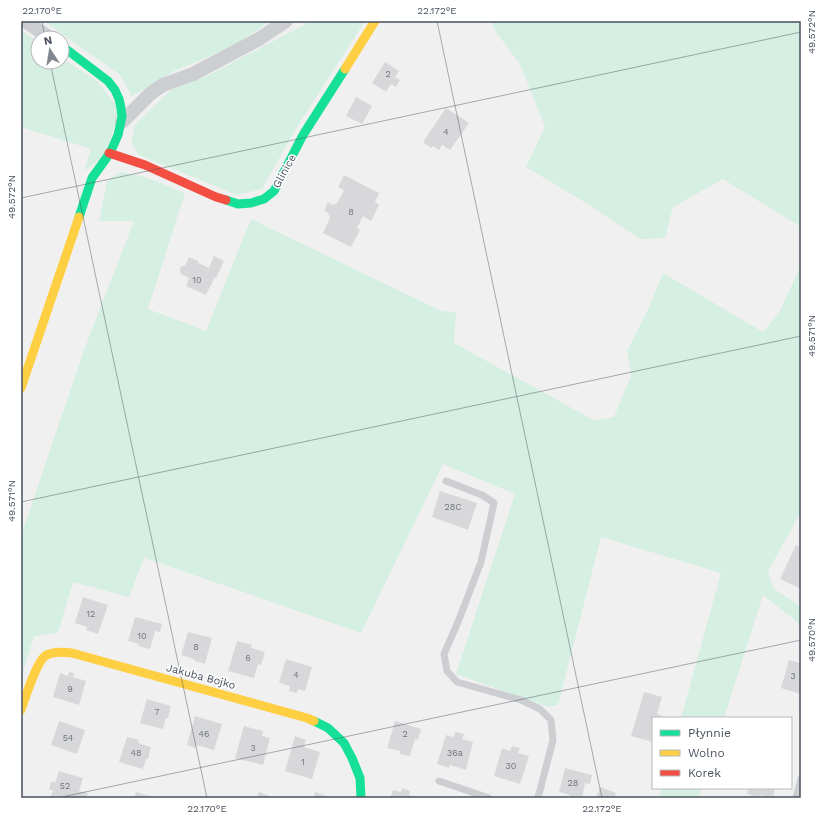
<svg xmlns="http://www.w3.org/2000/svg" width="822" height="819" viewBox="0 0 822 819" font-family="'Work Sans',sans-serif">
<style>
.green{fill:#d5efe2}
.building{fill:#d8d8db}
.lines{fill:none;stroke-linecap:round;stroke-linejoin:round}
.lane{stroke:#ccced1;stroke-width:7}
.street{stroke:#ccced1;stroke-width:14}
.fast{stroke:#16e098;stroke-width:9}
.slow{stroke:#ffcf43;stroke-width:9}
.jam{stroke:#f24e42;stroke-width:9}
.ticks{fill:none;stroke:#47505d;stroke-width:1;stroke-opacity:0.45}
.labels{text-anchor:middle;stroke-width:3;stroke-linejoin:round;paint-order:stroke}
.number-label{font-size:9px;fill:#6d747e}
.street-label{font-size:11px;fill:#47505d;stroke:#fff}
.neatline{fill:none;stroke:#47505d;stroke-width:1.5}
.ticks-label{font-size:10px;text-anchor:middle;fill:#47505d}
</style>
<rect width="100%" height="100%" fill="#f1f0f0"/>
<!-- green -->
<path class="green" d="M 44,21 L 271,21 L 230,48 L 176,70 L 132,96 L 120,75 Z
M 306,21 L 365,21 L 295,130 L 262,189 L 237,195 L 139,155 L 131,143 L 135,125 L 171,90 L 209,75 L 304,25 Z
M 490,21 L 801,21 L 801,227 L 723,179 L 673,207 L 665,238 L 640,239 L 586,203 L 526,167 L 545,127 L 520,64 L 496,32 Z
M 21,30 L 38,42 L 38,62 L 62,62 L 62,58 L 98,82 L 120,111 L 104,156 L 84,171 L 91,149 L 21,127 Z
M 120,172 C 144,175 163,184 185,193 L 148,309 L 206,331 L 251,219 L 441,311 L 456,312 L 454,343 L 595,421 L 614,417 L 631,376 L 627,351 L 648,309 L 663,273 L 763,332 L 779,313 L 801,265 L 801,512 L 768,571 L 773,588 L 801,607 L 801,625 L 763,595 L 724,718 L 681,718 L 721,573 L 601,537 L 558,705 L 549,707 L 456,674 L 515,494 L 443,464 L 361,633 L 145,558 L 146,553 L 129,597 L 73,582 L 58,633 L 34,636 L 21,678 L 21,536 L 84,350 L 134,221 L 99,221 L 107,181 Z
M 662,788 L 702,788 L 699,798 L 659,798 Z"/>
<!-- building -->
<path class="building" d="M 385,62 L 399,71 L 395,77 L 400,80 L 396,87 L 391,84 L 386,92 L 372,83 Z
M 356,97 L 372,106 L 362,124 L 346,116 Z
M 446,108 L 469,123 L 450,150 L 442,145 L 439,150 L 433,146 L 431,148 L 423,142 Z
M 344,175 L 379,193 L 375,202 L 379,205 L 371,221 L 363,216 L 357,228 L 360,230 L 351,247 L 323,233 L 330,218 L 328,213 L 324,211 L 328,202 L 333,205 L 337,203 L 344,190 L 338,187 Z
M 214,256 L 224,261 L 216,278 L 215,277 L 206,295 L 186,286 L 189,278 L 181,274 L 180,270 L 181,266 L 185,266 L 189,257 L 198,261 L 198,263 L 209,268 Z
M 440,491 L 477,503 L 468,530 L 432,517 Z
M 796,545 L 801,548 L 801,583 L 799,588 L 780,579 Z
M 83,597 L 108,605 L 98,634 L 86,630 L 87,627 L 75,623 Z
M 135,617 L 162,624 L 160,632 L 155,631 L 150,649 L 138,646 L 139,644 L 128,641 Z
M 188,632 L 212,638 L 205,664 L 193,660 L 194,659 L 181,655 Z
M 237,641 L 252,645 L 251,648 L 265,652 L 261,665 L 258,664 L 254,678 L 228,671 Z
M 286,659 L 312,667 L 305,691 L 298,689 L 297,693 L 289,691 L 290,686 L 279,683 Z
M 789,660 L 801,663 L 801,694 L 781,688 Z
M 69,672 L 74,673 L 73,677 L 86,681 L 79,705 L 53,697 L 60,673 L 68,676 Z
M 644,692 L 662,697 L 657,714 L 662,716 L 661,718 L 653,718 L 653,742 L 631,736 Z
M 147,699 L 171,706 L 168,718 L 166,718 L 163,729 L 140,723 Z
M 195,716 L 222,724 L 214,750 L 196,745 L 195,748 L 187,745 Z
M 59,721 L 85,730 L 77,754 L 51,745 Z
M 395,721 L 421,729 L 418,740 L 415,739 L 410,756 L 400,754 L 400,751 L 387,748 Z
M 244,726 L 263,731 L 262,736 L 270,738 L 263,765 L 235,758 Z
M 455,732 L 464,734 L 462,739 L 473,742 L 466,770 L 450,765 L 449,768 L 437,764 L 446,735 L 454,737 Z
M 295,736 L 306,740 L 304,747 L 320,752 L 312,779 L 285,771 Z
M 127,737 L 139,740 L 138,743 L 151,747 L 148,759 L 146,759 L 143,769 L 119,762 Z
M 512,746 L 520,748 L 518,753 L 529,756 L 520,784 L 494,776 L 502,748 L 510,751 Z
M 565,768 L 592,775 L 590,784 L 585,783 L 582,798 L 569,796 L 570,795 L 559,792 Z
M 59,771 L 83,778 L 79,791 L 88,793 L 86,798 L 50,798 L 53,790 L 49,790 L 51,781 L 55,783 Z
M 600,787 L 616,793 L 614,798 L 596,798 Z
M 402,788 L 410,791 L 409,795 L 417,798 L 390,798 L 393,790 L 401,792 Z
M 748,788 L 775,788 L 773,798 L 761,795 L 760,798 L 747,794 Z
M 136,792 L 156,798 L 134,798 Z
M 259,792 L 274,798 L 257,798 Z
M 315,792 L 332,798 L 314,798 Z"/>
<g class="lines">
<!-- lane -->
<path class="lane" d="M 446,481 L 482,495 L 494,503 L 481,562 L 458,622 L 444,654 L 447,671 L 457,682 L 521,700 L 540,709 L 551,720 L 553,740 L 538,798
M 439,781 L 489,798
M 796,798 L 801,779"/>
<!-- street -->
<path class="street" d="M 25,21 L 50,38
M 122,122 L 151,93 L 163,85 L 193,74 L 259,39 L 286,21"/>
<!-- fast -->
<path class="fast" d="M 62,46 L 108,81 L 115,90 L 119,99 L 121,108 L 122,117 L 118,135 L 110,153 L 92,178 L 79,217
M 226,200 L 238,204 L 251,203 L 264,199 L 274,191 L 303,135 L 345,69
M 314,721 L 328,728 L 344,743 L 352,758 L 360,778 L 361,798"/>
<!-- slow -->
<path class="slow" d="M 345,69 L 375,21
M 21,388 L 79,217
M 21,710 C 25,699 36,663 45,656 C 52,651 64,652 72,653 L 307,718 L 314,721"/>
<!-- jam -->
<path class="jam" d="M 109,153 L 145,165 L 216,197 L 226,200"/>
</g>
<!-- ticks -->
<path class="ticks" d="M 42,21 L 45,38M 437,21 L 602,798M 50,62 L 207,798M 21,198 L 801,32M 21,502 L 801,336M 57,798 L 801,640"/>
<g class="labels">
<!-- number labels -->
<g class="number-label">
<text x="388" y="77">2</text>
<text x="446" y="135">4</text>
<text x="351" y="215">8</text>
<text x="197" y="283">10</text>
<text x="453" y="510">28C</text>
<text x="91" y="617">12</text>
<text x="142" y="639">10</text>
<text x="196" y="650">8</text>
<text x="248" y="661">6</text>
<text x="296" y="678">4</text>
<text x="793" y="679">3</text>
<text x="70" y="692">9</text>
<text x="157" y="715">7</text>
<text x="204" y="737">46</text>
<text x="405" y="737">2</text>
<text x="68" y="741">54</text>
<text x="253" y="751">3</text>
<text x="136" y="756">48</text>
<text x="455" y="756">36a</text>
<text x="303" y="765">1</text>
<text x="511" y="769">30</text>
<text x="573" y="786">28</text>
<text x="65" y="789">52</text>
</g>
<!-- street labels -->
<g class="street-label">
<text transform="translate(284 171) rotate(-61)" y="4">Glinice</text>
<text transform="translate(201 676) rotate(15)" y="4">Jakuba Bojko</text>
</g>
</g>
<!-- border -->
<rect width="822" height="819" fill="none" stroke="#ffffff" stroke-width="44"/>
<!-- legend -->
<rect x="652" y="717" width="140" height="72" fill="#ffffff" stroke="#b5b9be"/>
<rect x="660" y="730" width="20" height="6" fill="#16e098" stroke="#b5b9be"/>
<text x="688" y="737" font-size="12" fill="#47505d">Płynnie</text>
<rect x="660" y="750" width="20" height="6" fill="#ffcf43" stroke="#b5b9be"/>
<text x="688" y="757" font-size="12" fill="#47505d">Wolno</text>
<rect x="660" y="770" width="20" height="6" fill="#f24e42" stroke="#b5b9be"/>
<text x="688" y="777" font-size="12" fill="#47505d">Korek</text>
<!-- north arrow -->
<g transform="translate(50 50) rotate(348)"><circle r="19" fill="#ffffff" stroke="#b5b9be"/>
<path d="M0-3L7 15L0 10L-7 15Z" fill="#828890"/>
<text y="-6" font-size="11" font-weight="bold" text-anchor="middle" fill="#47505d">N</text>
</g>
<rect x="22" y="22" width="778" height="775" class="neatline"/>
<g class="ticks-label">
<text x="42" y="14">22.170°E</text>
<text x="437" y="14">22.172°E</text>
<text transform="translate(811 32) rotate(-90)" y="4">49.572°N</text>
<text transform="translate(11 197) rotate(-90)" y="4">49.572°N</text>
<text transform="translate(811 336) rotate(-90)" y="4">49.571°N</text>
<text transform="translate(11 501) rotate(-90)" y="4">49.571°N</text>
<text transform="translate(811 640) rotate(-90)" y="4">49.570°N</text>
<text x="207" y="812">22.170°E</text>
<text x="602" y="812">22.172°E</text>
</g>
</svg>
